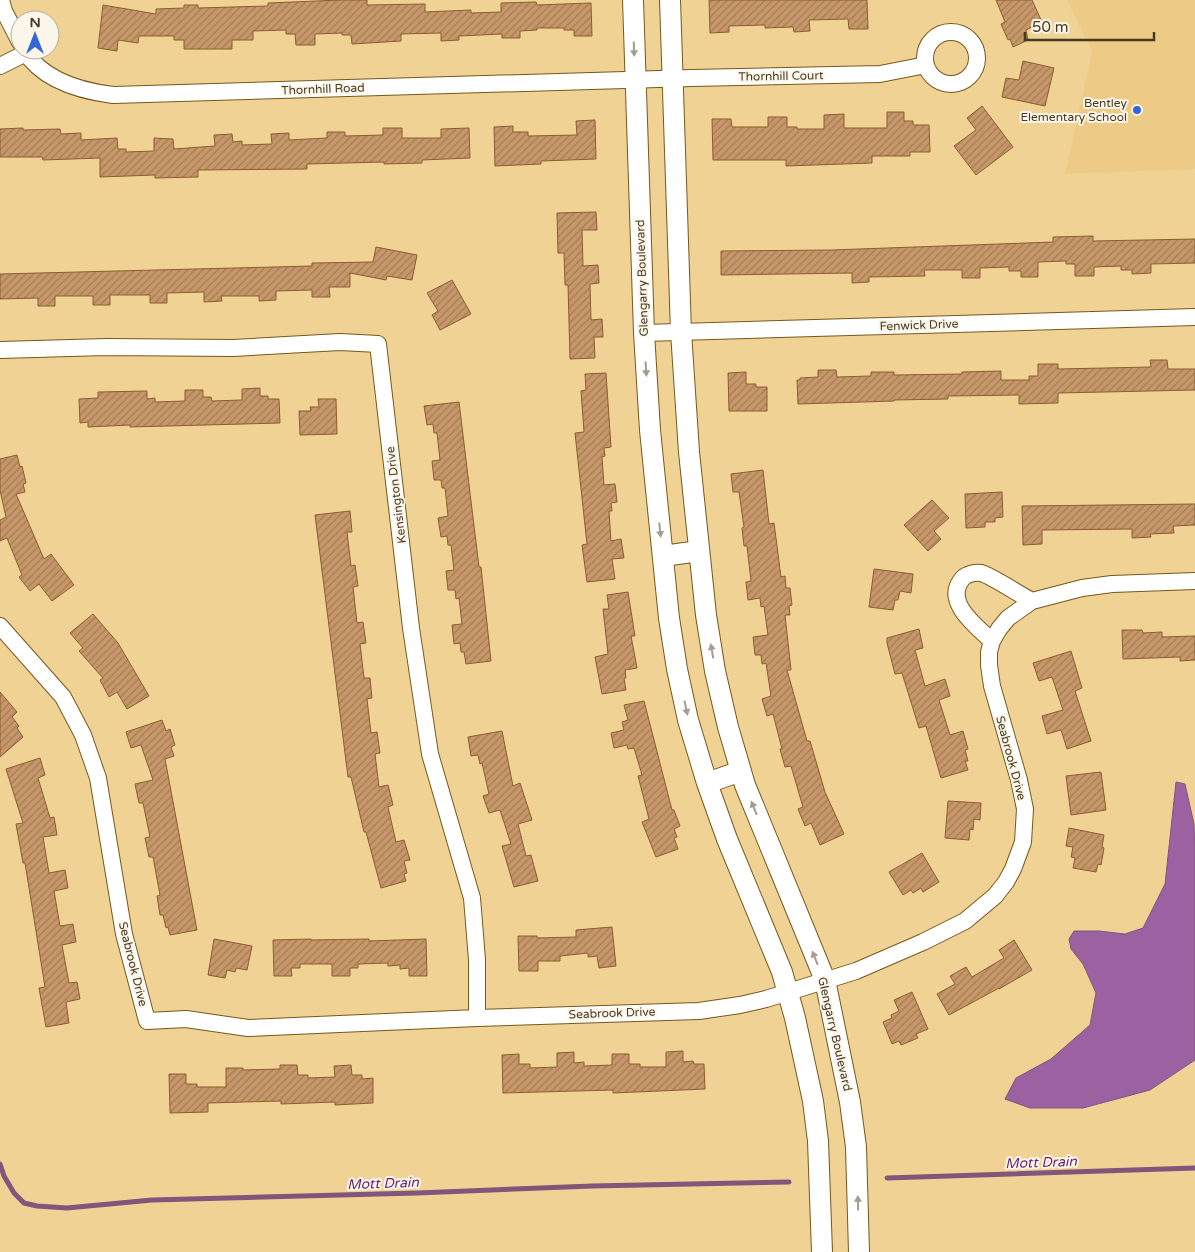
<svg xmlns="http://www.w3.org/2000/svg" width="1195" height="1252" viewBox="0 0 1195 1252" font-family="'Varela Round',sans-serif">
<style>
.built{fill:#edcb86}
.water{fill:#9b61a1;stroke:#82557b}
.lines{fill:none;stroke-linecap:round;stroke-linejoin:round}
.stream{stroke:#82557b;stroke-width:5}
.building{fill:url(#building-hatch);stroke:#8b5d30}
.minor-casing{stroke:#74591c;stroke-width:18}
.tertiary-casing{stroke:#74591c;stroke-width:22}
.minor{stroke:#fff;stroke-width:16}
.tertiary{stroke:#fff;stroke-width:20}
.oneway{fill:#a39c90}
.poi-dot{fill:#3465d4;stroke:#fcf6ea;stroke-width:2}
.labels{text-anchor:middle;stroke-width:4;stroke-linejoin:round;paint-order:stroke}
.street-label{font-size:12px;fill:#473a22;stroke:#fcf6ea}
.poi-label{font-size:12px;fill:#473a22;stroke:#fcf6ea;text-anchor:end}
.water-label{font-size:14px;font-style:italic;fill:#681f70;stroke:#fcf6ea}
</style>
<defs>
<pattern id="building-hatch" width="6" height="6" patternUnits="userSpaceOnUse" patternTransform="scale(1.25)"><rect width="6" height="6" fill="#c79769"/><path d="M-1 1l2-2M0 6l6-6M5 7l2-2" fill="none" stroke="#a37c56"/></pattern>
</defs>
<rect width="100%" height="100%" fill="#f1d295"/>
<!-- built -->
<path class="built" d="M 1067,0 L 1195,0 L 1195,169 L 1065,174 L 1092,52 Z"/>
<!-- water -->
<path class="water" d="M 1176,782 L 1185,784 L 1194,824 L 1195,853 L 1195,1060 L 1150,1090 L 1083,1108 L 1030,1108 L 1005,1099 L 1016,1078 L 1051,1059 L 1090,1025 L 1096,993 L 1083,964 L 1071,949 L 1069,939 L 1074,931 L 1099,931 L 1125,934 L 1143,928 L 1165,884 Z"/>
<g class="lines">
<!-- stream -->
<path class="stream" d="M 0,1164 L 4,1176 L 14,1193 L 24,1203 L 37,1206 L 67,1208 L 152,1200 L 417,1193 L 592,1186 L 789,1182
M 887,1178 L 1195,1168"/>
</g>
<!-- building -->
<path class="building" d="M 341,0 L 367,0 L 367,5 L 425,4 L 425,12 L 471,10 L 471,13 L 501,12 L 501,3 L 536,2 L 537,5 L 591,3 L 592,36 L 574,36 L 574,30 L 564,30 L 564,28 L 537,28 L 537,30 L 520,31 L 520,38 L 502,38 L 502,34 L 459,36 L 459,40 L 441,41 L 441,33 L 401,34 L 401,41 L 352,44 L 351,35 L 342,35 L 342,33 L 315,34 L 315,45 L 296,45 L 295,34 L 286,34 L 286,30 L 253,31 L 253,40 L 232,40 L 232,49 L 184,49 L 184,40 L 174,40 L 174,36 L 139,36 L 138,43 L 118,40 L 117,51 L 98,48 L 103,5 L 156,14 L 156,9 L 184,8 L 184,5 L 198,5 L 198,8 L 268,6 L 268,3 Z
M 709,0 L 867,0 L 868,29 L 849,29 L 848,19 L 809,20 L 810,31 L 794,32 L 793,27 L 765,28 L 765,25 L 729,26 L 729,32 L 710,33 Z
M 996,0 L 1032,0 L 1042,22 L 1026,30 L 1028,40 L 1013,47 L 1010,39 L 1008,40 L 1001,24 L 1005,22 Z
M 1023,61 L 1054,68 L 1045,106 L 1002,97 L 1006,78 L 1019,80 Z
M 982,106 L 1013,147 L 976,175 L 954,146 L 976,130 L 967,118 Z
M 887,112 L 904,112 L 904,121 L 913,121 L 913,125 L 929,125 L 930,152 L 910,152 L 910,156 L 872,156 L 872,163 L 786,166 L 786,160 L 713,160 L 712,119 L 731,119 L 732,127 L 768,127 L 768,117 L 787,117 L 787,127 L 797,127 L 797,129 L 824,129 L 824,115 L 844,114 L 844,128 L 887,128 Z
M 595,120 L 596,159 L 541,161 L 541,164 L 495,166 L 494,127 L 513,126 L 513,132 L 528,132 L 528,136 L 577,135 L 576,121 Z
M 23,128 L 23,130 L 60,129 L 61,134 L 81,133 L 81,140 L 117,138 L 118,149 L 126,149 L 126,152 L 154,151 L 154,138 L 173,139 L 174,149 L 215,146 L 214,135 L 232,134 L 233,142 L 242,141 L 242,145 L 272,144 L 271,134 L 289,133 L 289,140 L 327,138 L 327,132 L 345,132 L 345,136 L 383,135 L 383,128 L 402,128 L 402,138 L 441,138 L 441,129 L 469,128 L 470,158 L 422,160 L 422,163 L 384,164 L 384,162 L 307,164 L 307,169 L 198,170 L 198,177 L 155,178 L 155,175 L 100,177 L 100,158 L 43,160 L 42,157 L 0,157 L 0,129 Z
M 596,212 L 597,230 L 582,230 L 583,266 L 598,265 L 599,283 L 590,284 L 591,320 L 602,319 L 603,337 L 594,337 L 595,358 L 570,359 L 568,285 L 565,285 L 564,253 L 558,253 L 557,213 Z
M 1093,236 L 1093,241 L 1195,239 L 1195,263 L 1151,264 L 1151,273 L 1132,274 L 1132,270 L 1121,270 L 1121,266 L 1094,267 L 1094,276 L 1075,276 L 1075,264 L 1066,264 L 1066,261 L 1038,262 L 1038,277 L 1021,277 L 1021,271 L 1009,271 L 1009,267 L 980,268 L 980,278 L 962,278 L 962,270 L 924,270 L 925,276 L 869,277 L 869,282 L 852,283 L 852,273 L 721,275 L 721,251 L 831,250 L 999,244 L 1053,242 L 1053,237 Z
M 376,247 L 417,255 L 412,280 L 387,276 L 386,280 L 350,273 L 350,287 L 329,287 L 330,297 L 312,297 L 312,290 L 276,291 L 276,300 L 259,301 L 259,296 L 221,296 L 222,301 L 204,302 L 204,292 L 167,293 L 167,303 L 150,303 L 150,295 L 110,295 L 110,305 L 93,305 L 93,296 L 55,296 L 55,306 L 38,306 L 38,298 L 0,299 L 0,274 L 312,266 L 312,263 L 373,262 Z
M 452,280 L 471,314 L 440,330 L 432,315 L 438,311 L 427,293 Z
M 1150,360 L 1167,360 L 1168,369 L 1195,369 L 1195,390 L 1058,393 L 1058,403 L 1019,404 L 1019,395 L 948,396 L 948,399 L 894,400 L 894,401 L 798,404 L 797,380 L 800,380 L 800,378 L 818,377 L 818,370 L 836,370 L 837,377 L 871,376 L 871,372 L 894,372 L 894,375 L 962,374 L 962,372 L 1001,371 L 1001,380 L 1029,380 L 1029,376 L 1038,376 L 1038,364 L 1058,364 L 1058,369 L 1151,367 Z
M 746,372 L 746,384 L 756,384 L 756,387 L 767,387 L 767,411 L 729,411 L 728,373 Z
M 606,373 L 611,447 L 604,448 L 605,456 L 602,457 L 604,485 L 615,484 L 617,502 L 611,503 L 612,511 L 609,511 L 611,541 L 621,539 L 624,558 L 612,559 L 615,579 L 587,582 L 582,545 L 587,544 L 575,433 L 584,432 L 581,391 L 586,390 L 585,374 Z
M 260,388 L 260,396 L 268,396 L 268,399 L 279,399 L 280,423 L 130,427 L 130,425 L 88,427 L 88,422 L 80,423 L 79,399 L 98,398 L 98,392 L 147,391 L 147,399 L 155,398 L 155,402 L 185,401 L 185,390 L 203,390 L 203,397 L 211,397 L 212,401 L 242,400 L 242,389 Z
M 318,399 L 336,399 L 337,434 L 300,435 L 299,411 L 311,411 L 310,407 L 319,407 Z
M 459,402 L 479,567 L 481,567 L 491,661 L 466,664 L 464,652 L 461,652 L 460,643 L 454,644 L 452,625 L 462,624 L 459,598 L 456,599 L 455,590 L 448,590 L 446,571 L 454,570 L 451,545 L 448,545 L 447,536 L 441,537 L 438,518 L 448,516 L 445,488 L 442,488 L 441,480 L 434,480 L 432,461 L 440,460 L 437,433 L 434,433 L 433,424 L 427,425 L 424,406 Z
M 17,455 L 20,467 L 22,466 L 26,483 L 23,484 L 25,492 L 16,494 L 44,559 L 51,554 L 74,585 L 52,601 L 39,584 L 30,591 L 19,577 L 22,575 L 7,538 L 0,541 L 0,520 L 6,517 L 0,490 L 0,459 Z
M 763,470 L 769,524 L 774,523 L 781,577 L 785,576 L 786,588 L 790,588 L 792,605 L 789,606 L 790,615 L 785,615 L 791,670 L 787,670 L 807,741 L 810,741 L 825,792 L 844,834 L 820,845 L 811,823 L 805,826 L 798,809 L 803,807 L 791,766 L 785,767 L 780,749 L 782,749 L 773,714 L 767,716 L 762,699 L 771,696 L 766,663 L 762,664 L 761,655 L 755,655 L 753,637 L 768,635 L 764,606 L 761,607 L 760,598 L 748,600 L 746,582 L 751,581 L 747,546 L 744,546 L 742,528 L 744,527 L 739,492 L 733,492 L 731,474 Z
M 1002,492 L 1003,517 L 995,518 L 995,522 L 985,522 L 985,527 L 966,528 L 965,494 Z
M 932,500 L 949,518 L 934,531 L 941,539 L 928,551 L 904,525 Z
M 1195,504 L 1195,525 L 1173,526 L 1174,533 L 1150,534 L 1151,537 L 1132,538 L 1132,529 L 1042,530 L 1042,544 L 1023,545 L 1022,506 Z
M 350,511 L 352,532 L 347,532 L 351,566 L 355,565 L 358,586 L 353,587 L 357,623 L 363,622 L 366,643 L 360,644 L 364,678 L 370,678 L 372,698 L 367,699 L 371,733 L 377,732 L 380,753 L 375,754 L 379,787 L 388,785 L 393,805 L 388,807 L 396,842 L 404,840 L 410,860 L 404,861 L 407,873 L 404,874 L 406,881 L 381,888 L 366,832 L 364,832 L 351,777 L 348,777 L 315,515 Z
M 874,569 L 913,574 L 911,593 L 900,591 L 898,600 L 895,600 L 893,610 L 869,607 Z
M 628,592 L 635,636 L 631,636 L 637,668 L 625,670 L 626,678 L 624,678 L 626,690 L 602,694 L 595,657 L 608,654 L 603,609 L 609,609 L 607,595 Z
M 93,614 L 118,643 L 149,696 L 127,709 L 117,692 L 109,697 L 100,680 L 103,678 L 79,651 L 83,648 L 70,633 Z
M 919,629 L 923,648 L 915,650 L 925,686 L 945,679 L 950,696 L 939,700 L 950,735 L 963,731 L 968,749 L 965,750 L 968,761 L 965,761 L 968,770 L 941,778 L 926,726 L 919,728 L 902,673 L 895,674 L 887,643 L 887,638 Z
M 1122,630 L 1142,630 L 1143,633 L 1162,632 L 1162,637 L 1195,636 L 1195,660 L 1180,661 L 1180,657 L 1123,659 Z
M 1071,651 L 1082,688 L 1075,691 L 1091,741 L 1067,749 L 1061,730 L 1047,734 L 1042,716 L 1063,710 L 1052,677 L 1039,681 L 1033,663 Z
M 0,692 L 17,712 L 12,717 L 19,726 L 17,728 L 23,737 L 0,757 Z
M 644,701 L 672,810 L 674,810 L 680,826 L 674,829 L 677,837 L 674,838 L 678,849 L 656,857 L 642,822 L 649,819 L 638,776 L 642,775 L 634,748 L 628,749 L 627,745 L 614,748 L 611,733 L 624,730 L 622,722 L 628,720 L 624,705 Z
M 162,720 L 166,731 L 170,729 L 175,745 L 171,747 L 174,756 L 165,759 L 197,930 L 170,935 L 168,927 L 166,928 L 163,915 L 160,915 L 157,896 L 160,895 L 153,857 L 149,857 L 145,838 L 150,837 L 143,803 L 139,803 L 135,784 L 153,780 L 141,745 L 131,748 L 126,732 Z
M 502,731 L 513,786 L 520,783 L 532,820 L 518,824 L 526,856 L 531,855 L 538,881 L 514,887 L 502,846 L 511,844 L 500,810 L 489,813 L 483,796 L 489,794 L 482,763 L 480,764 L 478,755 L 471,756 L 468,737 Z
M 40,758 L 45,775 L 38,778 L 50,818 L 54,817 L 57,835 L 43,837 L 49,873 L 65,870 L 68,888 L 54,891 L 60,926 L 73,924 L 76,942 L 62,945 L 69,983 L 77,982 L 80,999 L 66,1002 L 69,1023 L 46,1027 L 39,988 L 45,987 L 25,863 L 23,863 L 16,824 L 23,823 L 6,769 Z
M 1101,772 L 1106,810 L 1071,815 L 1066,776 Z
M 948,801 L 981,803 L 980,820 L 974,819 L 973,830 L 970,829 L 969,840 L 945,838 Z
M 1069,828 L 1104,835 L 1102,847 L 1104,848 L 1101,865 L 1098,864 L 1096,872 L 1073,868 L 1075,858 L 1071,857 L 1073,847 L 1066,846 Z
M 922,853 L 939,882 L 923,892 L 921,888 L 913,893 L 911,890 L 903,895 L 889,872 Z
M 612,927 L 616,966 L 599,968 L 597,956 L 588,957 L 588,953 L 560,956 L 560,961 L 538,961 L 538,971 L 519,971 L 518,936 L 537,936 L 537,938 L 576,937 L 576,930 Z
M 214,939 L 252,946 L 247,970 L 236,968 L 235,972 L 227,970 L 225,978 L 208,975 Z
M 311,939 L 311,940 L 369,939 L 369,941 L 426,939 L 427,976 L 409,976 L 409,968 L 400,969 L 400,965 L 388,966 L 388,963 L 358,964 L 358,968 L 350,968 L 350,976 L 332,976 L 332,964 L 300,964 L 300,968 L 291,968 L 292,976 L 274,976 L 273,940 Z
M 1014,940 L 1032,970 L 999,989 L 999,988 L 949,1015 L 937,994 L 955,984 L 950,976 L 966,967 L 972,977 L 1004,958 L 999,950 Z
M 912,992 L 928,1029 L 916,1034 L 918,1038 L 901,1045 L 899,1041 L 892,1044 L 883,1022 L 892,1018 L 891,1015 L 899,1011 L 894,1000 Z
M 683,1051 L 683,1062 L 693,1061 L 694,1064 L 704,1064 L 705,1089 L 613,1093 L 613,1090 L 503,1093 L 502,1055 L 519,1054 L 519,1064 L 530,1064 L 530,1068 L 557,1067 L 557,1053 L 574,1052 L 574,1063 L 584,1062 L 584,1066 L 612,1065 L 612,1054 L 629,1054 L 629,1064 L 640,1064 L 640,1067 L 666,1067 L 666,1052 Z
M 280,1065 L 297,1065 L 298,1075 L 308,1075 L 308,1078 L 335,1077 L 334,1066 L 351,1065 L 352,1075 L 362,1075 L 362,1079 L 373,1078 L 373,1103 L 335,1105 L 335,1102 L 281,1104 L 281,1101 L 208,1103 L 208,1112 L 170,1113 L 169,1074 L 186,1074 L 186,1084 L 197,1084 L 197,1087 L 226,1087 L 226,1068 L 243,1068 L 243,1070 L 280,1069 Z"/>
<g class="lines">
<!-- minor casing -->
<g class="minor-casing">
<path id="minor" d="M 1,0 L 4,11 L 20,42
M925 58a26 26 0 1 1 52 0a26 26 0 1 1-52 0Z
M 24,50 C 42,80 81,91 113,95 L 692,78 L 880,74 L 926,65
M 0,66 L 26,53
M 644,333 L 1195,317
M 0,350 L 106,347 L 233,348 L 340,342 L 378,344 L 411,628 L 430,754 L 472,898 L 477,960 L 477,1018
M 0,626 L 63,697 L 83,735 L 98,778 L 124,934 L 147,1021 L 186,1019 L 248,1028 L 477,1018 L 699,1011 L 740,1005 L 766,999 L 856,971 L 923,942 L 965,921 L 995,896 L 1006,882 L 1013,869 L 1023,842 L 1025,809 L 1019,780 L 992,686 L 989,665 L 989,652 L 992,641 L 999,629 L 1008,618 L 1032,601 L 1082,588 L 1112,584 L 1195,581
M 992,641 C 977,627 942,601 963,578 C 967,574 975,572 981,573 C 992,576 1020,595 1032,601"/>
</g>
<!-- tertiary casing -->
<g class="tertiary-casing">
<path id="tertiary" d="M 633,0 L 644,333 L 650,430 L 669,618 L 677,669 L 688,720 L 707,783 L 727,839 L 782,972 L 795,1018 L 813,1101 L 818,1141 L 822,1252
M 670,0 L 681,332 L 689,452 L 706,615 L 715,671 L 728,727 L 745,785 L 825,980 L 850,1102 L 856,1147 L 859,1252
M 663,556 L 699,551
M 707,783 L 741,771"/>
</g>
<!-- minor -->
<use href="#minor" class="minor"/>
<!-- tertiary -->
<use href="#tertiary" class="tertiary"/>
</g>
<!-- one-way arrows -->
<defs><path id="oneway-solid" d="M-6-.8H1V-3.2L6.5 0L1 3.2V.8H-6Z" transform="scale(1.25)"/></defs>
<g class="oneway">
<use href="#oneway-solid" transform="translate(634 49) rotate(88)"/>
<use href="#oneway-solid" transform="translate(646 369) rotate(87)"/>
<use href="#oneway-solid" transform="translate(660 530) rotate(84)"/>
<use href="#oneway-solid" transform="translate(712 651) rotate(-100)"/>
<use href="#oneway-solid" transform="translate(686 708) rotate(78)"/>
<use href="#oneway-solid" transform="translate(754 808) rotate(-112)"/>
<use href="#oneway-solid" transform="translate(815 958) rotate(-112)"/>
<use href="#oneway-solid" transform="translate(858 1203) rotate(-91)"/>
</g>
<!-- markers -->
<circle class="poi-dot" cx="1137" cy="110" r="5"/>
<g class="labels">
<!-- street labels -->
<g class="street-label">
<text transform="translate(781 76) rotate(-1)" y="4">Thornhill Court</text>
<text transform="translate(323 89) rotate(-2)" y="4">Thornhill Road</text>
<text transform="translate(642 278) rotate(-92)" y="4">Glengarry Boulevard</text>
<text transform="translate(919 325) rotate(-2)" y="4">Fenwick Drive</text>
<text transform="translate(396 495) rotate(-97)" y="4">Kensington Drive</text>
<text transform="translate(1011 758) rotate(75)" y="4">Seabrook Drive</text>
<text transform="translate(133 964) rotate(76)" y="4">Seabrook Drive</text>
<text transform="translate(612 1013) rotate(-2)" y="4">Seabrook Drive</text>
<text transform="translate(835 1034) rotate(77)" y="4">Glengarry Boulevard</text>
</g>
<!-- poi labels -->
<g class="poi-label">
<text x="1127" y="107">Bentley<tspan x="1127" dy="14">Elementary School</tspan></text>
</g>
<!-- water labels -->
<g class="water-label">
<text transform="translate(1041 1162) rotate(-2)" y="5">Mott Drain</text>
<text transform="translate(383 1183) rotate(-2)" y="5">Mott Drain</text>
</g>
</g>
<!-- north arrow -->
<g transform="translate(35 35)"><circle r="24" fill="#fcf6ea" stroke="#b4ab9a"/>
<path d="M0-4L9 19L0 12L-9 19Z" fill="#3465d4"/>
<text y="-8" font-size="14" font-weight="bold" text-anchor="middle" fill="#473a22">N</text>
</g>
<!-- scale -->
<path d="M1025 32v8h129v-8" fill="none" stroke="#473a22" stroke-width="2.5"/>
<text x="1032" y="32" font-size="15" fill="#473a22" stroke="#fcf6ea" stroke-width="4" paint-order="stroke">50 m</text>
</svg>
